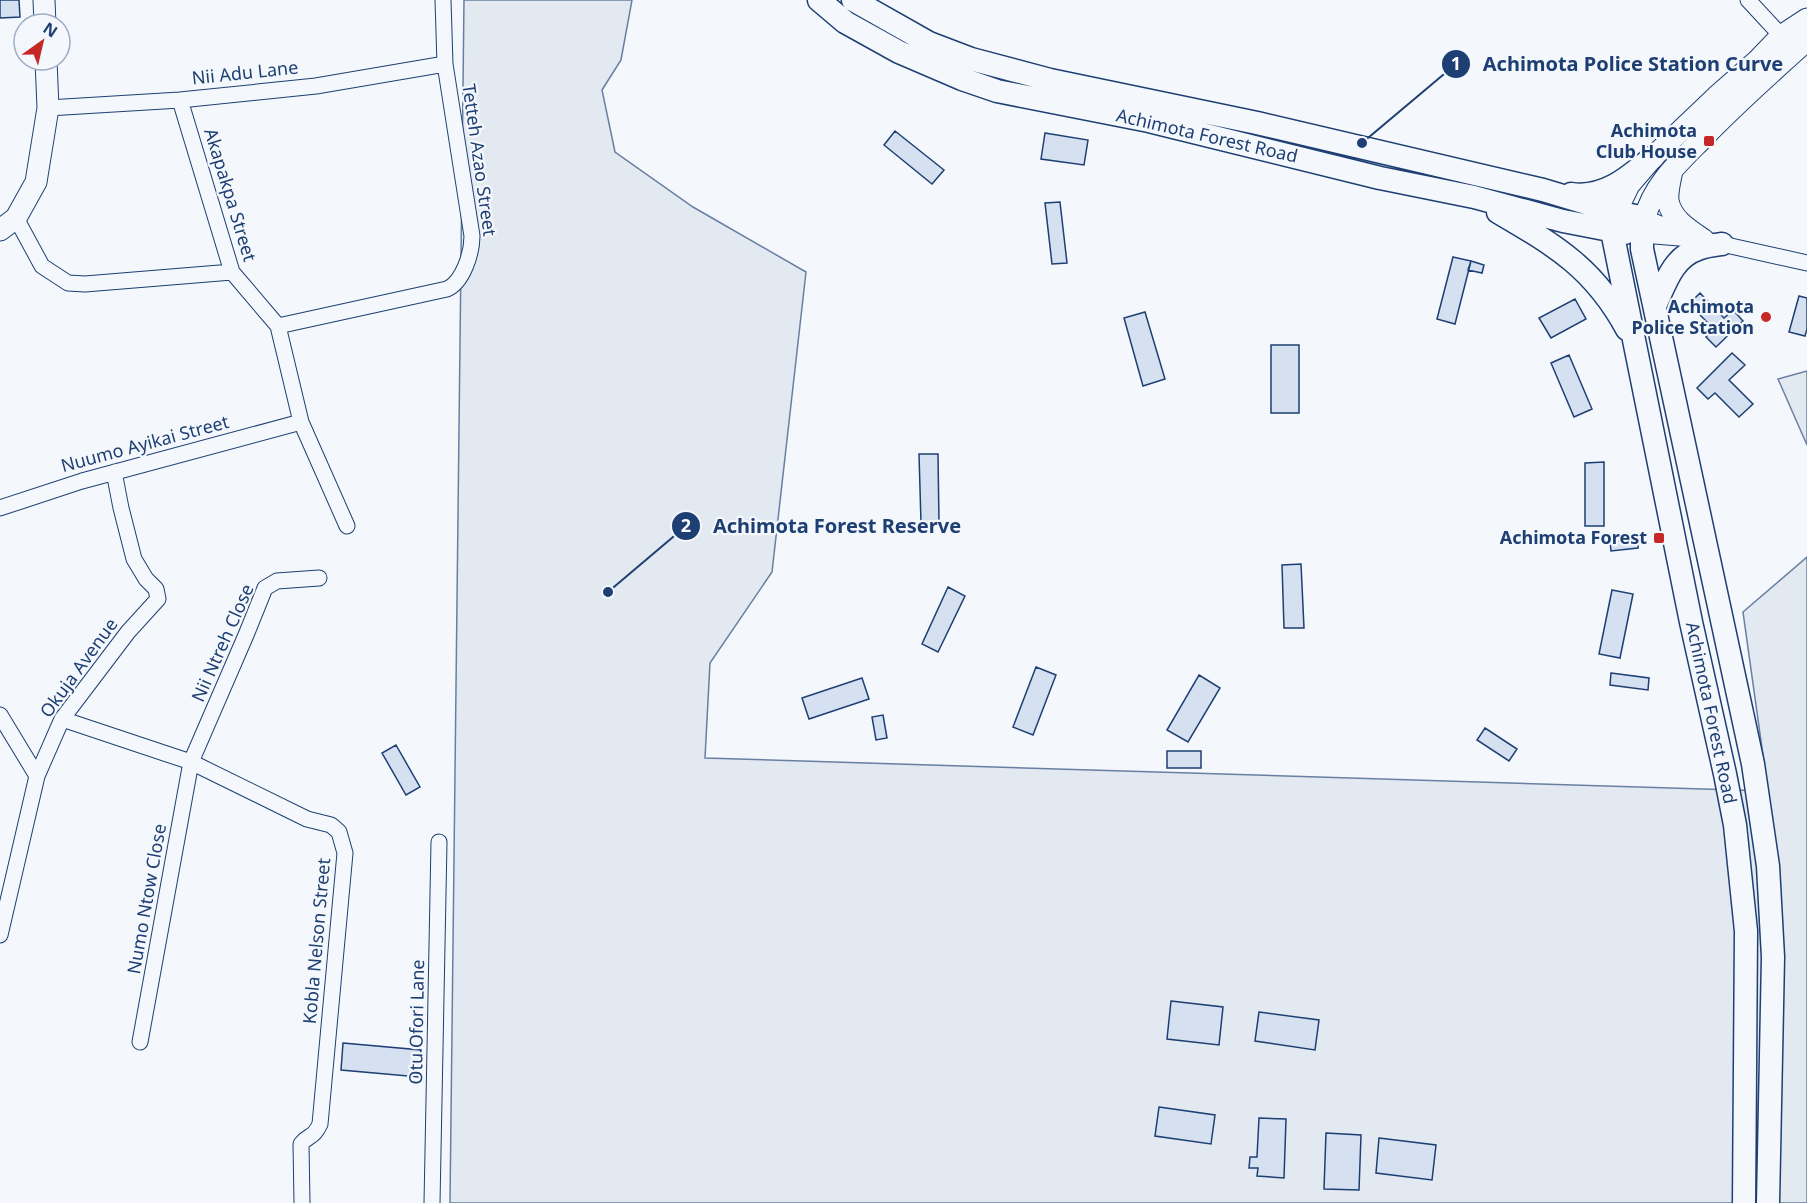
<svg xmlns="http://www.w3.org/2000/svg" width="1807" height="1203" viewBox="0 0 1807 1203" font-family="'Noto Sans',sans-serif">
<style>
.green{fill:#e3e9f0;stroke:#687fa3;stroke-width:1.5}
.building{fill:#d5e0f0;stroke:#1d3f73;stroke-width:1.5}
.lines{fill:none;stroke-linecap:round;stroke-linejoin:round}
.street-casing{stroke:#1d3f73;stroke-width:17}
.secondary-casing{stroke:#1d3f73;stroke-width:23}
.primary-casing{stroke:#1d3f73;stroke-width:25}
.street{stroke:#f4f7fb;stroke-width:15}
.secondary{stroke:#f4f7fb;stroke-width:21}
.primary{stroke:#f4f7fb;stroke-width:22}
.poi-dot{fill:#c62828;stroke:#f4f7fb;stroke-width:2}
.labels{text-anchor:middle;stroke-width:4.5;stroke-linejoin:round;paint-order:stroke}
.street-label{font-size:18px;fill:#1d3f73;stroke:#f4f7fb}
.poi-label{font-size:18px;font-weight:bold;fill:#1d3f73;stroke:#f4f7fb;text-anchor:end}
.leader{fill:none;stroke:#1d3f73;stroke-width:2}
.callout-dot{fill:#1d3f73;stroke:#f4f7fb;stroke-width:2}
.mark-label{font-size:18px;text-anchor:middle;font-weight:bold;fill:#fff}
.callout-label{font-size:20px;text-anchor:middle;font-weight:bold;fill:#1d3f73;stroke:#f4f7fb;stroke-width:4.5;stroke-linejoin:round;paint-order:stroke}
</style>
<rect width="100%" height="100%" fill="#f4f7fb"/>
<!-- green -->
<path class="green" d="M 464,0 L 632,0 L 621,60 L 602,90 L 615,152 L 693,207 L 806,272 L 772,572 L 710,663 L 705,758 L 1768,791 L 1743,612 L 1807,557 L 1807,1203 L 450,1203 Z
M 1807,371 L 1807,445 L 1778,379 Z"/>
<!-- building -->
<path class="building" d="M 0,0 L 19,0 L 20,17 L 0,18 Z
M 895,131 L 944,170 L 932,184 L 884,145 Z
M 1045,133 L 1088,140 L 1084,165 L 1041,159 Z
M 1060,202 L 1067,263 L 1052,264 L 1045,203 Z
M 1453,257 L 1471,261 L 1455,324 L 1437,319 Z
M 1471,261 L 1484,265 L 1482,273 L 1468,270 Z
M 1700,293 L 1724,318 L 1733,310 L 1743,321 L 1716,347 L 1706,337 L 1714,329 L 1689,304 Z
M 1799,296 L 1807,298 L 1807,329 L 1805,336 L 1789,332 Z
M 1575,299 L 1586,319 L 1551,338 L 1539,318 Z
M 1145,312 L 1165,379 L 1143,386 L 1124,318 Z
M 1271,345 L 1299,345 L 1299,413 L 1271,413 Z
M 1732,353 L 1745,365 L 1729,380 L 1753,404 L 1739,417 L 1715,393 L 1708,399 L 1697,388 Z
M 1569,355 L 1592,409 L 1574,417 L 1551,363 Z
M 919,454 L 938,454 L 939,523 L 921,523 Z
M 1604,462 L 1604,526 L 1585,526 L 1585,463 Z
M 1638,539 L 1638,548 L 1611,551 L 1610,542 Z
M 1301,564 L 1304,628 L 1284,628 L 1282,565 Z
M 948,587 L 965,596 L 938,652 L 922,644 Z
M 1612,590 L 1633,594 L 1620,658 L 1599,654 Z
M 1036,667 L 1056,675 L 1033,735 L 1013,727 Z
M 1611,673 L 1649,678 L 1648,690 L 1610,685 Z
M 1199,675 L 1220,688 L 1188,742 L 1167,730 Z
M 862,678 L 869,699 L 809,719 L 802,698 Z
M 883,715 L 887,738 L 876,740 L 872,717 Z
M 1485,728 L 1517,749 L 1509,761 L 1477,740 Z
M 396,745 L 420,787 L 406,795 L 382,753 Z
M 1167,751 L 1201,751 L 1201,768 L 1167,768 Z
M 1171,1001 L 1223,1007 L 1219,1045 L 1167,1039 Z
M 1259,1012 L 1319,1020 L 1315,1050 L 1255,1041 Z
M 343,1043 L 421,1050 L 419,1077 L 341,1070 Z
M 1159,1107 L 1215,1115 L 1211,1144 L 1155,1136 Z
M 1259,1118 L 1286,1119 L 1284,1178 L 1257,1176 L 1258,1168 L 1249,1168 L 1250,1157 L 1257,1157 Z
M 1326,1133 L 1361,1135 L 1359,1190 L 1324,1189 Z
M 1379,1138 L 1436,1145 L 1432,1180 L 1376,1173 Z"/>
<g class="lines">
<!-- street casing -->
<g class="street-casing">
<path id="street" d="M 1748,0 L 1787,42
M 180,100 L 232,272 L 278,326 L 301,422 L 347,526
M 48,108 L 180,100 L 316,86 L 445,64
M 16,218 L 42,266 L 68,283 L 85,284 L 232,272
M 1645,218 L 1687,234
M 1642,235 L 1704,240 L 1807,263
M 278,326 L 447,289 C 463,282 472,253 472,236 L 445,64 L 443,0
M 0,508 L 82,481 L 301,422
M 0,715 L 37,776
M 62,719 L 191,762 L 307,819 L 331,825 L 339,832 L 345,853 L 320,1124 C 313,1139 309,1134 301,1144 L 302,1203
M 0,935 L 37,776 L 62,719 L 128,632 L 158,599 L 156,589 L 146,579 L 134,559 L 121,508 L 114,472
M 140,1042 L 191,762 L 246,635 L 265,588 L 277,581 L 319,578
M 432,1203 L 439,842"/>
</g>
<!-- secondary casing -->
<g class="secondary-casing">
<path id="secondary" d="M 44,0 L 45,24
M 1672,171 C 1670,180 1667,192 1668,201 C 1672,220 1689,230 1704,240
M 1616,212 L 1629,185 L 1653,157 L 1716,97 L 1757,61 L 1781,36 L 1807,19
M 1645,218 C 1652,187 1678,163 1700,141 C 1734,105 1771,73 1807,40
M 0,230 L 16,218 L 36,182 L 48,108 L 46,60"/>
</g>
<!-- primary casing -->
<g class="primary-casing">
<path id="primary" d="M 819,0 L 845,22 L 899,52 L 962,79 L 997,91 L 1149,121 L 1380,178 L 1474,197 L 1563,221 L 1625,233
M 853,0 L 929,43 L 971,59 L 1050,80 L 1257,123 L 1543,190 L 1616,212 L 1645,218 L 1642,235 L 1642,249 L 1753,764 L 1768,866 L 1773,957 L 1768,1203
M 1571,194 C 1605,199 1630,176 1653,157
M 1498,212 C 1556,246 1594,268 1627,329
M 1616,212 L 1612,231 L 1691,622 L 1725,774 L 1735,825 L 1746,931 L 1744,1203
M 1655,306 C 1665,284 1673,257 1698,249 C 1705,246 1714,245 1722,244"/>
</g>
<!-- street -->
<use href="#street" class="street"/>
<!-- secondary -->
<use href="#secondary" class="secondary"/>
<!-- primary -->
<use href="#primary" class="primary"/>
</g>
<!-- markers -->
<g class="poi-dot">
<rect x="1703" y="135" width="12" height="12" rx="3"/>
<circle cx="1766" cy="317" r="6"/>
<rect x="1653" y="532" width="12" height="12" rx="3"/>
</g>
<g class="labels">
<!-- street labels -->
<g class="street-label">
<text transform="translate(245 73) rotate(-6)" y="6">Nii Adu Lane</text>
<text transform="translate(1207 136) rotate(13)" y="6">Achimota Forest Road</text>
<text transform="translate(479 160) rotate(82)" y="6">Tetteh Azao Street</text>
<text transform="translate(230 195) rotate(73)" y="6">Akapakpa Street</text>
<text transform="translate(145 444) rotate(-15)" y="6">Nuumo Ayikai Street</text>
<text transform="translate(223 643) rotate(-66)" y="6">Nii Ntreh Close</text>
<text transform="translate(79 668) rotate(-54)" y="6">Okuja Avenue</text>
<text transform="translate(1711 713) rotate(78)" y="6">Achimota Forest Road</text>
<text transform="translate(147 899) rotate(-80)" y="6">Numo Ntow Close</text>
<text transform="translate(317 941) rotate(-85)" y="6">Kobla Nelson Street</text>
<text transform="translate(417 1022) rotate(-89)" y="6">Otu Ofori Lane</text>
</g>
<!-- poi labels -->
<g class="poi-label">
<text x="1697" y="137">Achimota<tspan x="1697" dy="21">Club House</tspan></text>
<text x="1754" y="313">Achimota<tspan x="1754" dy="21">Police Station</tspan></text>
<text x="1647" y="544">Achimota Forest</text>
</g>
</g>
<!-- callouts -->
<path class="leader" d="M1362 143L1456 64M608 592L686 526"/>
<g class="callout-dot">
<circle cx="1362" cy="143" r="6"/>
<circle cx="608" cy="592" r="6"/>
<circle cx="1456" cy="64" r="15"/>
<circle cx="686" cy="526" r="15"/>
</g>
<g class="mark-label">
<text x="1456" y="70">1</text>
<text x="686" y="532">2</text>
</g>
<g class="callout-label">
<text x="1633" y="71">Achimota Police Station Curve</text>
<text x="837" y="533">Achimota Forest Reserve</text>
</g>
<!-- north arrow -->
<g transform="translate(42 42) rotate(34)"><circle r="28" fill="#f4f7fb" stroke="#9eadc5" stroke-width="1.5"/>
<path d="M0-4.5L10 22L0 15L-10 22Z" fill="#c62828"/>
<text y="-9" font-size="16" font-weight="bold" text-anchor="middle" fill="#1d3f73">N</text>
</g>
</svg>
